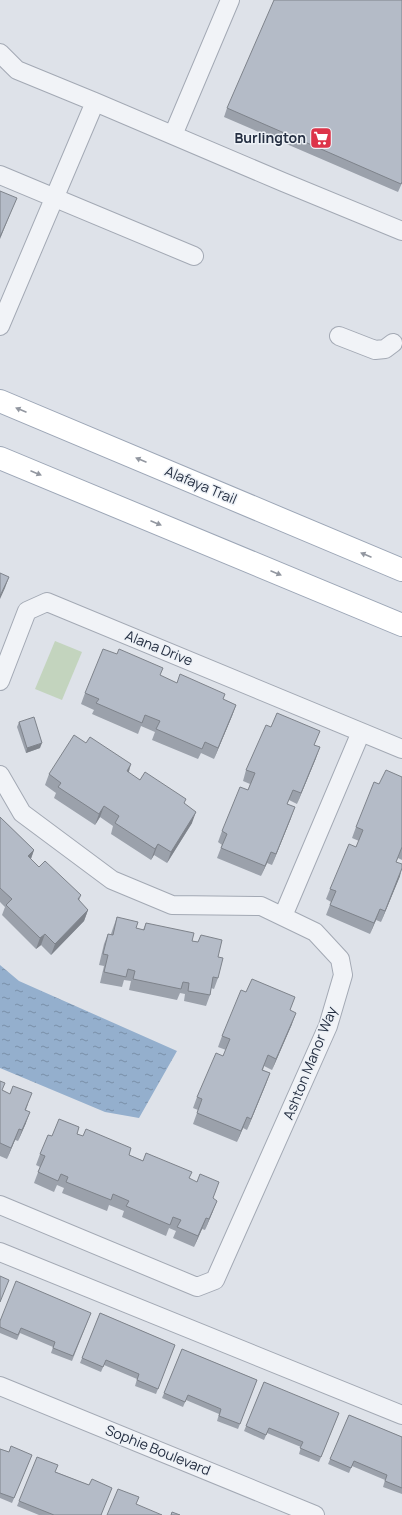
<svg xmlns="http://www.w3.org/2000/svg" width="402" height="1515" viewBox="0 0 402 1515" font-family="Manrope,sans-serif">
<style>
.pitch{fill:#c3d4be}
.water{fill:url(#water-ripples)}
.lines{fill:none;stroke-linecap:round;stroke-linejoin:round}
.minor-casing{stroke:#a3a9b4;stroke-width:20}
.major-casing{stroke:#9ca6b6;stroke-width:24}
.minor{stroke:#f1f3f7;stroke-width:18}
.major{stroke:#fff;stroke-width:22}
.wall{fill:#9ba1ab}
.shaded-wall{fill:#7e838b}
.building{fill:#b4bbc7;stroke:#7e838b}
.oneway{fill:#9297a0}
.labels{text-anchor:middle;stroke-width:3;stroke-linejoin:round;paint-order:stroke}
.poi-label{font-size:14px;font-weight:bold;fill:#252f42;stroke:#edf1f6;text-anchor:end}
.street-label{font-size:14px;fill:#252f42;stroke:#edf1f6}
</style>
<defs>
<pattern id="water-ripples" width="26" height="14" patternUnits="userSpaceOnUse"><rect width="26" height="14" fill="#94afcd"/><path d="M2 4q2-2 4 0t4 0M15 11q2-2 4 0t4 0" fill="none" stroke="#798fa8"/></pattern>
</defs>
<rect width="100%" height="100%" fill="#dee2e9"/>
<!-- pitch -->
<path class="pitch" d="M 55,641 L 82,652 L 62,700 L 35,689 Z"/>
<!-- water -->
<path class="water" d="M 0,965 L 19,981 L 177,1051 L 139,1118 L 105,1112 L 0,1068 Z"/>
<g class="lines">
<!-- minor casing -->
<g class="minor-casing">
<path id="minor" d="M 0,53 L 17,70 L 95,102 L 283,182 L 402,231
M 173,135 L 230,0
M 0,175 L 194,256
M 0,326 L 95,102
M 339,336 L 375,350 L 385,349 L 393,343
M 0,681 L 27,611 L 47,602 L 402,749
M 0,775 L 22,813 L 112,880 L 172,905 L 261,906 L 315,932 L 340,959 L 343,975 L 328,1026 L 215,1280 L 197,1287 L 0,1205
M 283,916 L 361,732
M 0,1252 L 402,1415
M 0,1386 L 315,1515"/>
</g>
<!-- major casing -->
<g class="major-casing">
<path id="major" d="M 0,401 L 402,570
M 0,458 L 402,625"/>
</g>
<!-- minor -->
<use href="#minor" class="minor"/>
<!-- major -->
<use href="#major" class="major"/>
</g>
<!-- wall -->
<path class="wall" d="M 402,0 L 402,183 L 398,192 L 224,117 L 227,108 Z
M 161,676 L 177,683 L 223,699 L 236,705 L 232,716 L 214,759 L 201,753 L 198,759 L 152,740 L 155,732 L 141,726 L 138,734 L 92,714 L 94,710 L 81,704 L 85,693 Z
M 19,722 L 40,748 L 26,753 L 17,727 Z
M 315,745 L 316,758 L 297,804 L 289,800 L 287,804 L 291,818 L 272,865 L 267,863 L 261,876 L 217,858 L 222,845 L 218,842 L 222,831 L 248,790 L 250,784 L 243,781 L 246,770 Z
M 128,773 L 140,780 L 185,804 L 192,823 L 167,863 L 154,855 L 151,860 L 111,834 L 113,826 L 100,817 L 95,825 L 54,798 L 56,793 L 45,785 L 49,774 Z
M 402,777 L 402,860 L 398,858 L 396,862 L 400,876 L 381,922 L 376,920 L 370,934 L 326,915 L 331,902 L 326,899 L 330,889 L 356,847 L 359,841 L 352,838 L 356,827 L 379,784 Z
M 0,817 L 34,850 L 31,859 L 39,867 L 81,895 L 79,901 L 88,910 L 84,921 L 51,955 L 41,945 L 36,949 L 2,915 L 5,907 L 0,902 Z
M 117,917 L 136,928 L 143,930 L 146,923 L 192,941 L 198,942 L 201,935 L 218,957 L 218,978 L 214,989 L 211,988 L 210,995 L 206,1006 L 184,1001 L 185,994 L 180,993 L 177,1000 L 129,990 L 131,981 L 124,980 L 122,987 L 100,983 L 104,966 L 99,965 L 104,944 L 108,934 L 111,934 L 113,928 Z
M 290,1010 L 292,1024 L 272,1070 L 264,1066 L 263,1070 L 270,1073 L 247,1130 L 243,1128 L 237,1142 L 193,1124 L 198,1110 L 193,1108 L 197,1097 L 223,1056 L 226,1050 L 218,1047 L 222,1036 Z
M 0,1081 L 2,1090 L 28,1104 L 26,1110 L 26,1123 L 18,1141 L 15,1140 L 7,1159 L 0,1156 Z
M 77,1134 L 129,1155 L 189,1179 L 213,1198 L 213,1211 L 205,1230 L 202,1229 L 194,1247 L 173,1238 L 176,1231 L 169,1228 L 166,1236 L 122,1217 L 124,1211 L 109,1205 L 107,1211 L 62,1193 L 64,1188 L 57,1185 L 54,1192 L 34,1183 L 40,1167 L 36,1165 L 40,1154 L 52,1136 Z
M 91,1313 L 72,1361 L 51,1353 L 53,1347 L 20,1333 L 17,1340 L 0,1333 L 0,1321 Z
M 100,1313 L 175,1345 L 156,1394 L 135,1386 L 137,1379 L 104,1365 L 101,1372 L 80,1363 Z
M 182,1349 L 257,1380 L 238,1429 L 217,1421 L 219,1414 L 186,1400 L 183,1407 L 162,1398 Z
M 264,1382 L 337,1418 L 319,1462 L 299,1454 L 301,1447 L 267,1433 L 264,1440 L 244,1431 Z
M 349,1415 L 402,1437 L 402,1494 L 383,1487 L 385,1480 L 352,1466 L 349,1473 L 328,1464 Z
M 0,1449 L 9,1452 L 32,1455 L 12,1503 L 0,1498 Z
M 56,1472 L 89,1485 L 102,1515 L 39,1515 L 17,1506 L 19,1501 Z"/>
<!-- shaded-wall -->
<path class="shaded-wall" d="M 17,198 L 13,207 L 0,239 L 0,237 Z
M 9,577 L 5,588 L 0,599 L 0,596 Z
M 236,705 L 232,716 L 214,759 L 218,748 Z
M 42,743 L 40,748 L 26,753 L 27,748 Z
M 320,747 L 316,758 L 297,804 L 301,793 Z
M 131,764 L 128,775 L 127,771 Z
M 104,806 L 100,817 L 95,825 L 99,814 Z
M 295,807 L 291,818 L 272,865 L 276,854 Z
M 196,812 L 192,823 L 167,863 L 171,852 Z
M 158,844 L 154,855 L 151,860 L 155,849 Z
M 34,850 L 30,861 L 28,856 Z
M 271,852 L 267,863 L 261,876 L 265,866 Z
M 402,868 L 400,876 L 381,922 L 385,911 Z
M 380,909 L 376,920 L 370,934 L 374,923 Z
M 88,910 L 84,921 L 51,955 L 55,944 Z
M 45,934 L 41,945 L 36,949 L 40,938 Z
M 296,1013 L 292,1024 L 272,1070 L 276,1059 Z
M 270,1073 L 266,1084 L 247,1130 L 251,1119 Z
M 30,1112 L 26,1123 L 18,1141 L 22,1130 Z
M 247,1117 L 243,1128 L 237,1142 L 241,1131 Z
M 19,1129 L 15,1140 L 7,1159 L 11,1148 Z
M 217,1201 L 213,1211 L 205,1230 L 209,1219 Z
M 206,1218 L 202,1229 L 194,1247 L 198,1236 Z"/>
<!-- building -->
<path class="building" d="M 274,0 L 402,0 L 402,182 L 401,184 L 227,108 Z
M 0,191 L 17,198 L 0,237 Z
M 0,573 L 9,577 L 0,596 Z
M 103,649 L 117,654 L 119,649 L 163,668 L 160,675 L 177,683 L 180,674 L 225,694 L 223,699 L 236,705 L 218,748 L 205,742 L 202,749 L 156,729 L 160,721 L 145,715 L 142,723 L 96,703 L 99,699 L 85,693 Z
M 277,713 L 320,731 L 314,745 L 320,747 L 301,793 L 293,790 L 287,804 L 295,807 L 276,854 L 271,852 L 265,866 L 221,848 L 227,834 L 222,831 L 240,787 L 248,790 L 255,773 L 246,770 L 266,725 L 271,727 Z
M 34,717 L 42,743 L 27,748 L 19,722 Z
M 74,735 L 86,743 L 90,737 L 131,764 L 127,771 L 140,780 L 145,772 L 186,799 L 184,803 L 196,812 L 171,852 L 158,844 L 155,849 L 115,823 L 119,816 L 104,806 L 99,814 L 58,787 L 61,783 L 49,774 Z
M 386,770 L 402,777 L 402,847 L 396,862 L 402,864 L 402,868 L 385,911 L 380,909 L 374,923 L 330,905 L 336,891 L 330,889 L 349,844 L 356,847 L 363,830 L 356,827 L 374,782 L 379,784 Z
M 0,817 L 34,850 L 28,856 L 39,867 L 45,861 L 81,895 L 78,899 L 88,910 L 55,944 L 45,934 L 40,938 L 6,905 L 12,899 L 0,888 Z
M 117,917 L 138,922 L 136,928 L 144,930 L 146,923 L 194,933 L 192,941 L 198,942 L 201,935 L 222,940 L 218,957 L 223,958 L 218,978 L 213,977 L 210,995 L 188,991 L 189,983 L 183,982 L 181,989 L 133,979 L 135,971 L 128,969 L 126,977 L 104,972 L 108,955 L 103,954 L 108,934 L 113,935 Z
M 252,979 L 295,997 L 290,1010 L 296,1013 L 276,1059 L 268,1055 L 262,1070 L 270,1073 L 251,1119 L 247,1117 L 241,1131 L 197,1113 L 202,1099 L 197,1097 L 216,1053 L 223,1056 L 230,1039 L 222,1036 L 241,990 L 246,992 Z
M 0,1081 L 5,1083 L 2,1090 L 10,1094 L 13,1086 L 32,1093 L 25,1110 L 30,1112 L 22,1130 L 19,1129 L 11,1148 L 0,1143 Z
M 59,1119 L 79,1127 L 77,1134 L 83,1136 L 86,1129 L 131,1148 L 129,1155 L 143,1161 L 146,1153 L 192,1172 L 189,1178 L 197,1182 L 200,1174 L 219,1182 L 213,1198 L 217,1201 L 209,1219 L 206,1218 L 198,1236 L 177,1227 L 181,1220 L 173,1217 L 170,1225 L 126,1206 L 129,1201 L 113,1194 L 111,1200 L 66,1182 L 68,1177 L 61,1174 L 58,1181 L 38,1172 L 45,1156 L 40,1154 L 48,1135 L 52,1136 Z
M 0,1276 L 9,1280 L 0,1302 Z
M 16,1281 L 91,1313 L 73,1356 L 53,1348 L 55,1342 L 21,1328 L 18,1335 L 0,1327 L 0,1321 Z
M 100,1313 L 175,1345 L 158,1389 L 137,1380 L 139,1374 L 106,1360 L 103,1367 L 82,1358 Z
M 182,1349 L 257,1380 L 240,1424 L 219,1416 L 221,1409 L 188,1395 L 185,1402 L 164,1393 Z
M 264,1382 L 339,1413 L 321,1457 L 300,1448 L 303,1442 L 269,1428 L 266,1435 L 246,1426 Z
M 349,1415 L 402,1437 L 402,1488 L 385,1481 L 387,1475 L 354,1461 L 351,1468 L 330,1459 Z
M 11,1446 L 32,1455 L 14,1498 L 0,1493 L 0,1449 L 9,1452 Z
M 37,1457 L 58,1465 L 55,1472 L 89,1485 L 92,1479 L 112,1488 L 101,1515 L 54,1515 L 19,1501 Z
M 118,1489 L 139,1497 L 136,1504 L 162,1515 L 107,1515 Z
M 172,1512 L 180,1515 L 171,1515 Z"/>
<!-- one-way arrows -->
<defs><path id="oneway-solid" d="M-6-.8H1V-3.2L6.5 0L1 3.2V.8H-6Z"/></defs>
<g class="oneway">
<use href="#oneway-solid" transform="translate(21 410) rotate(-157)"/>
<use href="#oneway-solid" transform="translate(141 460) rotate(-157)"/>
<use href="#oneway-solid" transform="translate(36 473) rotate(23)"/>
<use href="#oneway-solid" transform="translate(156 523) rotate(23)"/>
<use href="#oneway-solid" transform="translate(366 555) rotate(-157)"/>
<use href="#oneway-solid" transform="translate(276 573) rotate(23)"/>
</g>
<!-- icons -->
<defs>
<g id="supermarket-square" transform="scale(1.15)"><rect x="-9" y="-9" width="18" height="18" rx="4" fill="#dd344a" stroke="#edf1f6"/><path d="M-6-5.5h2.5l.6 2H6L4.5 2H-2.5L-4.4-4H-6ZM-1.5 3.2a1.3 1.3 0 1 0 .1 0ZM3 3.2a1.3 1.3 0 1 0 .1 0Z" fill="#fff"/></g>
</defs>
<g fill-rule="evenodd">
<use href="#supermarket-square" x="321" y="138"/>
</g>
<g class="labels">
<!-- poi labels -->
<g class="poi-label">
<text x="306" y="143">Burlington</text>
</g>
<!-- street labels -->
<g class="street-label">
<text transform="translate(201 485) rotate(23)" y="5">Alafaya Trail</text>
<text transform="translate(159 648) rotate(22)" y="5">Alana Drive</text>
<text transform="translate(310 1063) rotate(-68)" y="5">Ashton Manor Way</text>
<text transform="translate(158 1450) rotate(22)" y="5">Sophie Boulevard</text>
</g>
</g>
</svg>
